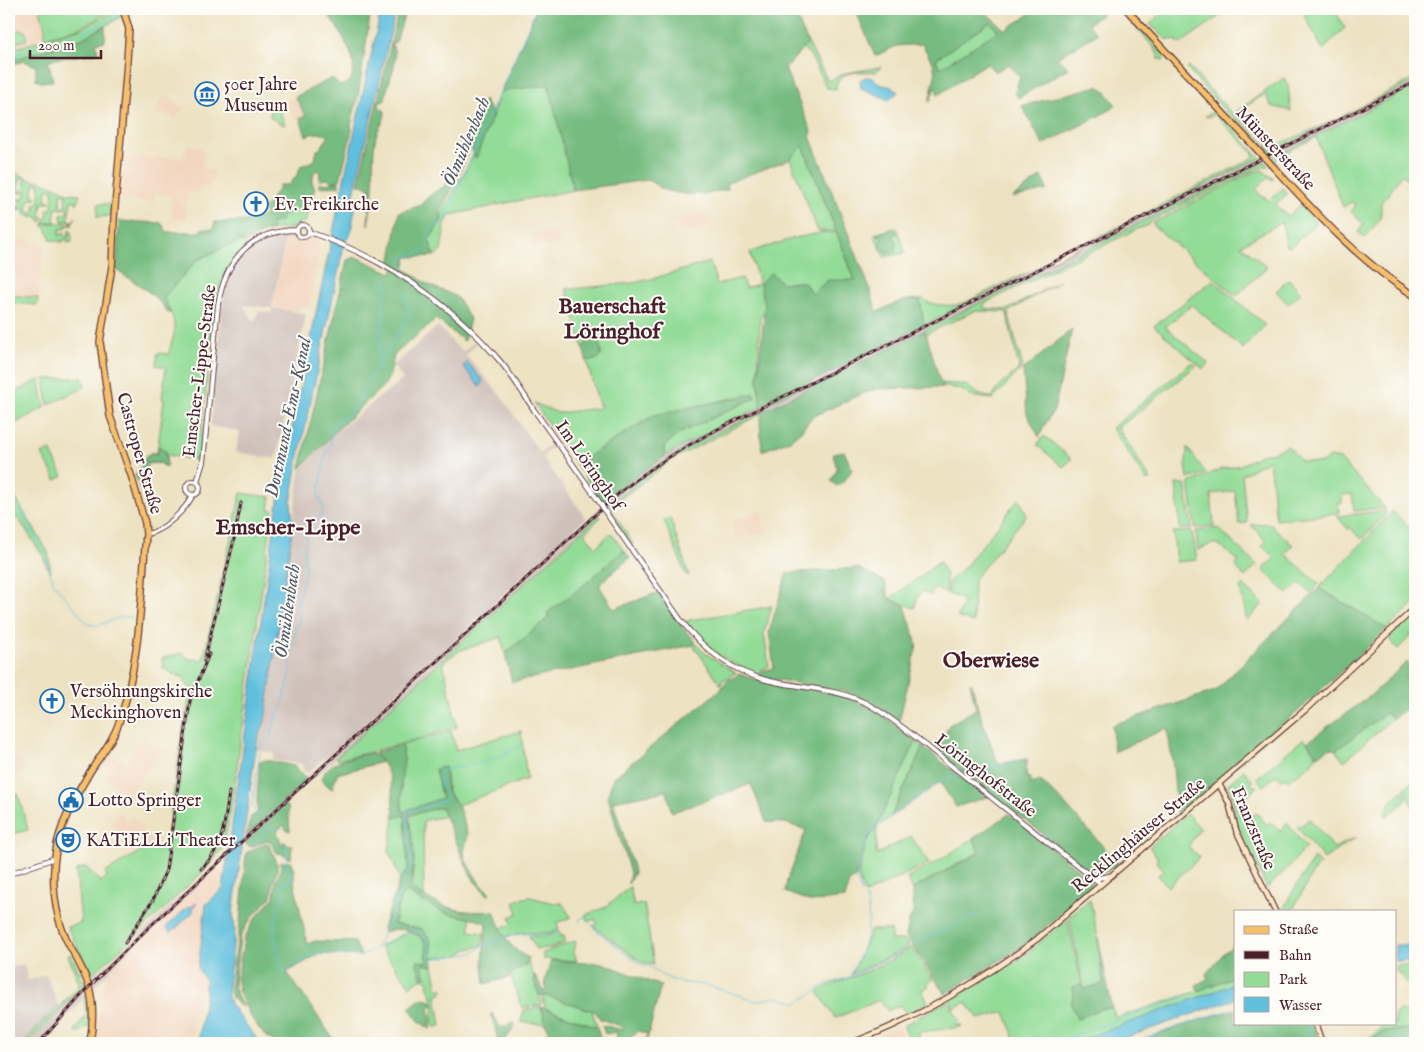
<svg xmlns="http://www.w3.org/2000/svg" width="1424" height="1052" viewBox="0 0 1424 1052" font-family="'IM FELL English',serif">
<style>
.built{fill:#f2d5be}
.industrial{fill:#cfc1ba;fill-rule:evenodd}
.green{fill:#93dc97;stroke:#6e7e61}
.forest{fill:#76bc80;stroke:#606e56;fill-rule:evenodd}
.water{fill:#5fbfdd;stroke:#546f84}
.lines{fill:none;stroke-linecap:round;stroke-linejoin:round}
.stream{stroke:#5fbfdd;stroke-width:1}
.tertiary-casing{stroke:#623c42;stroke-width:6}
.secondary-casing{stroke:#623c42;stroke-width:7}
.primary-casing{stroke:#623c42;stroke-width:8}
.tertiary{stroke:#fff;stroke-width:4}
.secondary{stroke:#fce6c4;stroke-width:4.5}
.primary{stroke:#f7c06c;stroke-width:5.5}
.rail-casing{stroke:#4a1f2b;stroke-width:3}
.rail{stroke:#fdfcf7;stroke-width:1;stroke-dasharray:4;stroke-linecap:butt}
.tertiary-bridge-casing{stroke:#623c42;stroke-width:6;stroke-linecap:butt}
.primary-bridge-casing{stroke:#623c42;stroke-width:8;stroke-linecap:butt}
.tertiary-bridge{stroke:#fff;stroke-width:4}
.primary-bridge{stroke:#f7c06c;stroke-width:5.5}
.labels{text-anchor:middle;stroke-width:4;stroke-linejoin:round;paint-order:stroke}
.poi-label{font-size:18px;fill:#4a1f2b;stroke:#fdfcf7;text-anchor:start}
.street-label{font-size:18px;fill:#4a1f2b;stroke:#fdfcf7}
.water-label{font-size:19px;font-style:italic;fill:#515769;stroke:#fdfcf7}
.district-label{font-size:22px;font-weight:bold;fill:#4a1f2b;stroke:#fdfcf7}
</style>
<rect width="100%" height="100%" fill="#fdfcf7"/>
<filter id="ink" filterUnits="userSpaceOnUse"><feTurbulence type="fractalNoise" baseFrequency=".02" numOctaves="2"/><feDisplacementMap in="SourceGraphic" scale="10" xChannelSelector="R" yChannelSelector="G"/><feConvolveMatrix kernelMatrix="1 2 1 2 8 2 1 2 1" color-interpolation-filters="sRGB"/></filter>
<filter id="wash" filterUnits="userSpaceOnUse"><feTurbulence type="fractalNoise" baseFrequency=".0096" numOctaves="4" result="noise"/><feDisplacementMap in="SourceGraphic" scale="20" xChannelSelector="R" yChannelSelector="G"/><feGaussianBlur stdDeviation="1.12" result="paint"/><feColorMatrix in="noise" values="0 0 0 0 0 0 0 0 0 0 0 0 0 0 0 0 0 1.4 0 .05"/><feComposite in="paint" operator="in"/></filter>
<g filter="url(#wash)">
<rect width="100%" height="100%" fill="#ede2c2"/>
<!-- built -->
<path class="built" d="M 9,9 L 40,9 L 45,29 L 45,38 L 9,50 Z
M 164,96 L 166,98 L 168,96 L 182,108 L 176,118 L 169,115 L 154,115 Z
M 295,97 L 306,116 L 296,121 L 285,102 Z
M 188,145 L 202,149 L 204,152 L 202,168 L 215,172 L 210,187 L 200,185 L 197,194 L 188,191 L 186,201 L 186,220 L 172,220 L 171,194 L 155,194 L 155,202 L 119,200 L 123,157 L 183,158 Z
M 707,215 L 709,227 L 681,231 L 680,224 L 671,220 L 671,219 Z
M 564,231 L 565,233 L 559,236 L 559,245 L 533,246 L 532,234 Z
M 286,233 L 294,234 L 297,239 L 302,241 L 311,236 L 319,240 L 318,259 L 308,308 L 299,307 L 298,312 L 272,308 Z
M 9,237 L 44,245 L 38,298 L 9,295 Z
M 762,513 L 766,532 L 735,539 L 732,524 L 734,519 Z
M 147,738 L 162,749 L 128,796 L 106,777 L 111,770 L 101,762 L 108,752 L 125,765 L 136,749 L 139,739 Z
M 19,758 L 25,771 L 12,775 L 13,782 L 9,783 L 9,760 Z
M 119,812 L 127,822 L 133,817 L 152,840 L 154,846 L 137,854 L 111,822 Z
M 217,868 L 222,873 L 220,889 L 205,903 L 197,968 L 203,981 L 203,989 L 199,989 L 192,1043 L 94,1043 L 107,975 L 130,949 Z
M 898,1028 L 900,1028 L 904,1043 L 858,1043 Z"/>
<!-- industrial -->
<path class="industrial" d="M 1415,81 L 1415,86 L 686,449 L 664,462 L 644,477 L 602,511 L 354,741 L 311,781 L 308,778 L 310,777 L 309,775 L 326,760 L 327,761 L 333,755 L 615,494 L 641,472 L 665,456 L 695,439 Z
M 286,233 L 272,308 L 306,314 L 276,459 L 236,452 L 240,432 L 211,426 L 222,305 L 228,274 L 241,255 L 259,242 ZM 243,305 L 272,308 L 272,313 L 258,311 L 256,320 L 253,320 Z
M 438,326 L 459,349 L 464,351 L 474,342 L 476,344 L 466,355 L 501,396 L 540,453 L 550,445 L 552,447 L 543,456 L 545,461 L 586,518 L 369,720 L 326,758 L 323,759 L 308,773 L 304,771 L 302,764 L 273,760 L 274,753 L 256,750 L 266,723 L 300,471 L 336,432 L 403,379 L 393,366 Z
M 307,780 L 309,782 L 245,842 L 246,836 Z
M 213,867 L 215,870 L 130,949 L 93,988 L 90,978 L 114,959 Z
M 24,964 L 28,981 L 46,974 L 59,1007 L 41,1023 L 24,1043 L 9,1043 L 9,968 Z
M 85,984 L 87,994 L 48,1039 L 53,1043 L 27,1043 Z"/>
<!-- green -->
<path class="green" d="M 40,9 L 115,9 L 79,28 L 45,38 L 45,29 Z
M 1120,9 L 1122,9 L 1165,55 L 1163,60 L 1159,59 L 1156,50 Z
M 1165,9 L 1218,9 L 1221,15 L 1180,44 L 1175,40 L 1166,39 L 1150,24 Z
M 1309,9 L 1334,9 L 1345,28 L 1323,50 L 1304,15 Z
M 119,10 L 121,17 L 81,39 L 9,61 L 9,50 L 82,28 Z
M 990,22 L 999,31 L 940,68 L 935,59 Z
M 21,30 L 25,31 L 27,35 L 26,40 L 9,45 L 9,32 Z
M 808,43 L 828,81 L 845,73 L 881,67 L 876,72 C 862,72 835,70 836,89 L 827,88 L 809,53 L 802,49 Z
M 1189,67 L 1253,136 L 1261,150 L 1187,69 Z
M 1284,78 L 1288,85 L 1291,111 L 1271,106 L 1265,94 L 1241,110 L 1244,122 L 1269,147 L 1265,146 L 1234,113 Z
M 1415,78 L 1415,81 L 1266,155 L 1254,137 L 1266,149 L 1268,149 L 1335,120 Z
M 549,85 L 574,190 L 496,205 L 496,203 L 494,206 L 450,215 L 445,224 L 441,251 L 434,256 L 429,240 L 442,219 L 441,215 L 474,154 L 476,157 L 501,91 Z
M 1415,86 L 1415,186 L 1401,174 L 1389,194 L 1381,202 L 1381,217 L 1365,238 L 1358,232 L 1364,224 L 1351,212 L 1356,205 L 1352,202 L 1343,207 L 1316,137 L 1280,156 L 1275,161 L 1278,166 L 1269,159 Z
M 272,101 L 276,102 L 285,124 L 283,125 L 270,117 Z
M 1214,111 L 1218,111 L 1260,158 L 924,325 L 920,300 L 922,298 C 929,306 953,307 963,303 C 970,301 977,296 984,293 C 1000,285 1014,278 1030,272 L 1251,159 L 1254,156 L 1252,152 L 1215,115 L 1206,117 L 1205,116 Z
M 803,146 L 836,231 L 818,231 L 790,159 Z
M 1264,161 L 1268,166 L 1255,169 L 1151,221 L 1149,225 L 1137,229 L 985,303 L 983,308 L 1007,310 L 1060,281 L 1008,312 L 1023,367 L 993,399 L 969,396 C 964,388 953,388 944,387 L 943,383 C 950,384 961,383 967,386 C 976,392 980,397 992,397 L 1002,383 L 1017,371 L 1019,367 L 1007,314 L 1006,312 L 974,311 L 926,334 L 926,336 L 925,330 Z
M 9,169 L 31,180 L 40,181 L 66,191 L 67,193 L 80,194 L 77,204 L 76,201 L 71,201 L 68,220 L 73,221 L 76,217 L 73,222 L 71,222 L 73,225 L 66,226 L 66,229 L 60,229 L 59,235 L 65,233 L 65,237 L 68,237 L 69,230 L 71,231 L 72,242 L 68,243 L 68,240 L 63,240 L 63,242 L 51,240 L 47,230 L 42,225 L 51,223 L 66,223 L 67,225 L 71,225 L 71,222 L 62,221 L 61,215 L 67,213 L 67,207 L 65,207 L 66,194 L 61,194 L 60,206 L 64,207 L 64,209 L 56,208 L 54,221 L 56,222 L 43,223 L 48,215 L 47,210 L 52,208 L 53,189 L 47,189 L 46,201 L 50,201 L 49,203 L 42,203 L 40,216 L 44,217 L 41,222 L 41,220 L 35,216 L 31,218 L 35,210 L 34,205 L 40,202 L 40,197 L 39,197 L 40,184 L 34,184 L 33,196 L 36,197 L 35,199 L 29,199 L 27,211 L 32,213 L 30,217 L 24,214 L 24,209 L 19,209 L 18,212 L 19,205 L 21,204 L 21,200 L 19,201 L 19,199 L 25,197 L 26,191 L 24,191 L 25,178 L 20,178 L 18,190 L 22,191 L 22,193 L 14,192 L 12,205 L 17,207 L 17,211 L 11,209 L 10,210 L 9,209 L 9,189 L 10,185 L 12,186 L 13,183 L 10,182 L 9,184 Z
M 1262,170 L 1274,179 L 1272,180 L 1269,177 L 1256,189 L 1259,194 L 1270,201 L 1283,188 L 1288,193 L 1275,205 L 1288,216 L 1300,205 L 1317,223 L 1290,247 L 1286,245 L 1282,222 L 1241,245 L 1267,267 L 1236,296 L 1154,226 L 1153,223 L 1253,172 Z
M 313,195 L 315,195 L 305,222 L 298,223 L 294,228 L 277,229 L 267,232 L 272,229 L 270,224 L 281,221 L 281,217 L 309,202 Z
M 98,204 L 111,204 L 110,216 L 97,217 Z
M 897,228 L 905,253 L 884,257 L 874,234 Z
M 825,232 L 837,233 L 855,281 L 812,294 L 804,282 L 782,283 L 771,274 L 762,281 L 760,285 L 768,311 L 760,316 L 758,380 L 761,407 L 684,445 L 665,456 L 664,447 L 678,434 L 755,398 L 753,394 L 654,415 L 576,464 L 534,403 L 558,413 L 599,408 L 602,405 L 599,405 L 586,359 C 592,362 596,360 601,356 C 603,346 594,345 587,342 L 583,348 L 566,288 L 571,289 L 633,283 L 651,279 L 710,262 L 717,284 L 742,278 L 745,288 L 759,284 L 750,252 L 795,238 Z
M 241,241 L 247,246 L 231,263 L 218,304 L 211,339 L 199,460 L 166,455 L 167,467 L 165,468 L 161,463 L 143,464 L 146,456 L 149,456 L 150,453 L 157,453 L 164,400 L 162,399 L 166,367 L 156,365 L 158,353 L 169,354 C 170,343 177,333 174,323 C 173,314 166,306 163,297 L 197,260 L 221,249 Z
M 1289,279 L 1301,293 L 1288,304 L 1276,291 Z
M 1213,280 L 1265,325 L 1243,349 L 1192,305 L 1165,327 L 1208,363 L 1203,369 L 1154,326 Z
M 9,295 L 38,298 L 37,305 L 9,303 Z
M 1192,362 L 1196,366 L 1118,428 L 1151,480 L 1146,480 L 1112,428 Z
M 69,378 L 82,378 L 85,387 L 48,405 L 44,379 Z
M 40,379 L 42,395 L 45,407 L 9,427 L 9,396 Z
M 763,411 L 761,414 L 671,460 L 610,507 L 633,544 L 632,545 L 606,508 C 625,493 643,476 663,463 C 694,442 729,427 763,411 Z
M 1044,436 L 1072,459 L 1063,467 L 1037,445 Z
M 1288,446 L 1301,461 L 1322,463 L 1330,457 L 1340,459 L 1385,508 L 1354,511 L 1352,494 L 1342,495 L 1342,503 L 1338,504 L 1339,513 L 1276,520 L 1269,460 L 1242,475 L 1247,523 L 1239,524 L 1235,491 L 1211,494 L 1214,526 L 1195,528 L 1189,483 L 1221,469 L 1241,465 L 1264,453 L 1271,453 Z
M 1187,447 L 1206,473 L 1188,479 L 1186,464 Z
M 50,450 L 63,476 L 56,480 L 42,454 Z
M 1176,484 L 1185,484 L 1192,528 L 1180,529 Z
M 9,487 L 48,552 L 51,571 L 49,572 L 43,556 L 18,518 L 13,520 L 9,512 Z
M 241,493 L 271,497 L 269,509 L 273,510 L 231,810 L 223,847 L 211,864 L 130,941 L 92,974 L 67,927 L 81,923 L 76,870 L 86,867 L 101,882 L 107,876 L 105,873 L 137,853 L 154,846 L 166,848 L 181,738 L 191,690 L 182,677 L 173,674 L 163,668 L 162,658 L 183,653 L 189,659 L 203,660 Z
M 1019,499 L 1027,515 L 974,579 L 973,623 L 957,617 L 963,605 L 961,599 L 948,594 L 948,582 L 965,567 Z
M 1385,511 L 1387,513 L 1362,539 L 1350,528 L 1348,529 L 1337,516 Z
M 1393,511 L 1415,534 L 1415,603 L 1387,629 L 1319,588 Z
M 599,515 L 601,517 L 584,533 L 596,547 L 611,533 L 624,550 L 578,590 L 547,613 L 549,617 L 505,654 L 501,637 L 459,651 L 443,662 L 457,727 L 401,744 L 338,760 L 336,758 Z
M 670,518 L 689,575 L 686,575 L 664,520 Z
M 1269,523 L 1293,545 L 1285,554 L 1319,584 L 1311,593 L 1299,583 L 1288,594 L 1263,570 L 1275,557 L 1262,546 L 1266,541 L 1251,525 Z
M 1218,528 L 1257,565 L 1245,577 L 1235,566 L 1239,561 L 1218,544 L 1211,544 L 1198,550 L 1196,531 Z
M 1192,531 L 1197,560 L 1176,562 L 1173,532 Z
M 940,562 L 946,575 L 946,593 L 934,588 L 931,596 L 921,591 L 917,598 L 915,608 L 889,599 Z
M 1243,585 L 1263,604 L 1247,621 L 1240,588 Z
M 772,606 L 764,633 L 769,666 L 758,671 L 755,674 C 721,658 708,651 685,621 Z
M 1415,612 L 1415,631 L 1398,649 L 1389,639 Z
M 695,643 L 705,653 L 736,673 L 723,680 L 721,685 L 693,645 Z
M 1386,713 L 1393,718 L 1344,761 L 1336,750 Z
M 451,731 L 456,750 L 521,731 L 527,779 L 458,805 L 448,792 L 445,768 L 435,770 L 442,798 L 407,811 L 402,811 L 401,784 L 402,766 L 404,760 L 402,745 Z
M 1304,738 L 1317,756 L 1309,766 L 1288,781 L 1286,777 L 1281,780 L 1277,775 L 1263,786 L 1257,778 Z
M 916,741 L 923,747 L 891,816 L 875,828 Z
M 1244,770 L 1252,780 L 1251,784 L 1253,786 L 1257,786 L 1242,803 L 1247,810 L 1246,812 L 1251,817 L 1257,813 L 1267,825 L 1271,822 L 1280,831 L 1287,823 L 1306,847 L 1287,869 L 1267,888 L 1236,822 L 1233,801 L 1228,784 Z
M 1415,778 L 1415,810 L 1414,810 L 1404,789 Z
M 1402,791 L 1407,800 L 1387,816 L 1385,815 L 1390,803 Z
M 18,794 L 28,830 L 9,835 L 9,796 Z
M 441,807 L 445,816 L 423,821 L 424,897 L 411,889 C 410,880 414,869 414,860 C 414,845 409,829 410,815 Z
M 1187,814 L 1200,828 L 1188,847 L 1200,857 L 1168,887 L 1158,875 L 1164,870 L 1157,862 L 1157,857 L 1149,847 Z
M 404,815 L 405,816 L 409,863 L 408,870 L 400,879 L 389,851 L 394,818 Z
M 1309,818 L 1334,848 L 1356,837 L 1324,859 L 1297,827 L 1304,824 Z
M 877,828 L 876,855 L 911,836 L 929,863 L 865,894 L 858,877 L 867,840 Z
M 974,838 L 979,852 L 913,889 L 907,878 L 940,860 Z
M 1314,858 L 1320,864 L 1315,869 L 1292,911 L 1283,911 L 1290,896 Z
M 629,887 L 630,887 L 634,906 L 644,903 L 654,965 L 641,962 L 593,926 L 597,924 L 595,919 L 589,921 L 585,915 L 606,907 Z
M 406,892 C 427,903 446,914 470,916 L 470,931 L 484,933 L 482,945 L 466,950 L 460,955 L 432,958 L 431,947 L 422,929 L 394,924 L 400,898 Z
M 530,897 L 554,903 L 562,903 L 571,917 L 557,923 L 559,929 C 546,936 535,932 521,933 C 516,933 510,936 504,937 L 500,928 L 512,924 L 510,917 L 518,913 L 514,902 L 519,899 Z
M 1090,899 L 1098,938 L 1103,984 L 1084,989 L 1069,916 Z
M 1067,919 L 1082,984 L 1073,987 L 1074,994 L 1071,1004 L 1077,1019 L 1100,1009 L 1112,1008 L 1116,1018 L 1198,991 L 1235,976 L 1235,984 L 1073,1043 L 1014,1043 L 1012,1030 L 1005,1012 L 979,1019 L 966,1002 L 954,1008 L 950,1000 L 982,982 L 1025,955 Z
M 871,930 L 891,930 L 891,940 L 906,940 L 909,945 L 899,952 L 852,974 Z
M 559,931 L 561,936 L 564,936 L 565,942 L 551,948 L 536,949 L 529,936 L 547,936 Z
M 408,932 C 425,937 429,944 426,962 L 421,961 L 419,973 L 422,978 L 410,986 L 380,947 Z
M 574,941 L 576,942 L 574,952 L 577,961 L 543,959 L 543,953 Z
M 911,947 L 933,980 L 927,983 L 929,986 L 922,990 L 928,1003 L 907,1015 L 900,1005 L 888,1011 L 880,1000 L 835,1018 L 818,992 C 827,985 836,983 846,979 C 868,972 892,961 911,947 Z
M 71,954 L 85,984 L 27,1043 L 24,1043 L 41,1023 L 77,989 L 79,983 L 68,955 Z
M 528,963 C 535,975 537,990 542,1003 L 541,1005 L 522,1008 L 510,974 Z
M 423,964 L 433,966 L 438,989 L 442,988 L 443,992 L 436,995 L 441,1026 L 435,1027 L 432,1025 C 434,1009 435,999 427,985 L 429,982 L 424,978 L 426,976 L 422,965 Z
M 1397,965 L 1415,966 L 1415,994 L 1396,970 Z
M 87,994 L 89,1013 L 89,1027 L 83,1029 L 78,1034 L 75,1031 L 86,1015 L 84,998 Z
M 543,996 L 547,996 L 592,1010 L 597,1027 L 545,1008 Z
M 948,1001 L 960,1021 L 956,1024 L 957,1026 L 961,1024 L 961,1027 L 919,1032 L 920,1043 L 908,1043 L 904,1025 Z
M 1415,1003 L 1415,1043 L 1365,1043 L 1385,1023 L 1395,1023 L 1395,1014 L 1400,1009 L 1404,1013 Z
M 541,1007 L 546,1024 L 521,1022 L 524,1010 Z"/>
<!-- forest -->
<path class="forest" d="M 325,9 L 371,9 L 359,91 L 351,125 L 352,130 L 340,180 L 332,182 L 339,182 L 339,186 L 319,187 L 320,183 L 330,184 L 331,182 L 328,179 L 319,180 L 320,172 L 317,170 L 314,172 L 312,182 L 315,189 L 309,202 L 282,216 L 281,218 L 282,221 L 270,224 L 272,229 L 254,237 L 245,243 L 241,241 L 221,249 L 197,260 L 164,297 L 171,313 L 168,313 C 157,294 134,282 116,270 L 119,221 L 161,223 L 167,232 L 200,232 L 201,229 L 213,229 L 215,222 C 231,222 251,223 265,215 L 264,208 L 278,190 L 279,185 L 289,185 L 297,175 L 301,166 L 315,160 L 317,150 L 319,150 L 329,136 C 321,132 314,132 306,136 L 300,118 L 306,116 L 295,97 L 332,78 L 340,86 L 349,82 C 351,79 353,75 353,71 C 357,53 334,24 325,9 Z
M 399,9 L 406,9 L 396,42 L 393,42 L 392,45 C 401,60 386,84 385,100 L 382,102 L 380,100 L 379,107 L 385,111 C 385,123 379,125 376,136 C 372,153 374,172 373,190 C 372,202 370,213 368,225 L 370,187 L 358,184 Z
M 537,9 L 793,9 L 808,43 L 785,69 L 812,133 L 810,136 L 867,281 L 877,312 C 892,306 902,297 920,300 L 924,325 L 761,407 L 758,380 L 765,304 L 760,285 L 762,281 L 771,273 L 782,283 L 804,282 L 812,294 L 828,280 L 855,280 L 803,146 L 790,159 L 727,183 L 728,189 L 707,194 L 683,194 L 664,190 L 648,180 L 573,190 L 549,85 L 501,91 Z
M 855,9 L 982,9 L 1005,30 L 1033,12 L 1032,9 L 1079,9 L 1083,13 L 1090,9 L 1109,9 L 1088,24 L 1097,34 L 1057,58 L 1068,68 L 1018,98 L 1015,92 L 1020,77 L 1009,64 L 995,72 L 987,63 L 938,95 L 935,86 L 930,102 L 929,102 L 936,71 L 934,70 L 934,65 L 922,44 L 896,46 L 875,56 ZM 990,22 L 998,31 L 940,68 L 936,59 Z
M 105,26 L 105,41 L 96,43 L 98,53 L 48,60 L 53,81 L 41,82 L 36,80 L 36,66 L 24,61 L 9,65 L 9,61 L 81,39 Z
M 1098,86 L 1105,91 L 1116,105 L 1112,109 L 1043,145 L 1022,106 Z
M 484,100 L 493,115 L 476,158 L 470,146 L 457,180 L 440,211 L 442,219 L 429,240 L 434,256 L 407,257 L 404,268 L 427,284 L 453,295 L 458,299 L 470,319 L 464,341 L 436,319 L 394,355 L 390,375 L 385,384 L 336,431 L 300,469 L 347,260 L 356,257 L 391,273 L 394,269 L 391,260 L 399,212 L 419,206 L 434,192 L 444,187 L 474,126 Z
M 1042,176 L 1047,190 L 1012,198 Z
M 893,228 L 897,232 L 893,237 L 896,241 L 896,251 L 887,254 L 879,243 L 882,240 L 877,234 Z
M 1072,329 L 1054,411 L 1049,417 L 1039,437 L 1027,414 L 1023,370 Z
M 925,330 L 939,378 L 944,387 L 877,389 L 859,395 L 812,417 L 801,431 L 790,440 L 762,451 L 760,422 L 763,411 Z
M 596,337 L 601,349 L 601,356 C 596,360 592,362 586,359 L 583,348 L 587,342 Z
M 754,394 L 755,398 L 678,434 L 664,447 L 665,456 L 631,480 L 604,505 L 576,464 L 654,415 Z
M 158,446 L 165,450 L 167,467 L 165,468 L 161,463 L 147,463 L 147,470 L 144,471 L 145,491 L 141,492 L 135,474 L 143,464 L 146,456 L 149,456 L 150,453 L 157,454 Z
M 844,451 L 852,470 L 845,480 L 837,486 L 831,481 L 837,469 L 833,454 Z
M 624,550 L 630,558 L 601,582 L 600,587 L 614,609 L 659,592 L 682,627 L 696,642 L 693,645 L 512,682 L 505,654 L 549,617 L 547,613 L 578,590 Z
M 858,568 L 885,582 L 889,599 L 905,606 L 917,645 L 899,722 L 874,704 L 849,693 L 758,676 L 761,671 L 774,668 L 769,632 L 787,573 Z
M 1319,588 L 1387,629 L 1294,715 L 1177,816 L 1173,766 L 1167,728 L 1114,752 L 1112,725 L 1215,691 Z
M 1407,662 L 1414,668 L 1406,677 L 1415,686 L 1415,703 L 1393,718 L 1386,713 L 1336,750 L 1330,748 L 1317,756 L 1307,742 L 1370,696 Z
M 739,674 C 776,689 813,685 848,698 C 874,707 895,724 916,741 L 875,830 L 867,840 L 855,878 L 849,882 L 845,898 L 811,902 L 785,892 L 787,881 L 806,830 L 785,823 L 766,822 L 751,784 L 673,812 L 671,811 L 667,791 L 613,801 L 633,867 L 634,873 L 628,884 L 630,873 L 608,797 L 612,779 L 721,689 L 727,680 L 735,677 Z
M 970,683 L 972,683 L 978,709 L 998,764 L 1027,759 L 1026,777 L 1031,778 L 1030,785 L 1040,780 L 1062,801 L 1119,864 L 1099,876 L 1095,875 L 938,752 L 949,725 L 976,709 Z
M 402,745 L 404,760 L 401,784 L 402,811 L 408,814 L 413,844 L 414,861 L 411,889 C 440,907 459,914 494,911 C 502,933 506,946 529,958 L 528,963 L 510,974 L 510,977 L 485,984 L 483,963 L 486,923 C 472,917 456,917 441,911 C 429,906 418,898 406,892 L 400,898 L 394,924 L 422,929 L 430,939 L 433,966 L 423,964 L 422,965 L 426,977 L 423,979 L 417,966 L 417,961 L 426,962 C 427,955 427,945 423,939 C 417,930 393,926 384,933 L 383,928 L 400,879 L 408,870 L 405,816 L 404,815 L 394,818 C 392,791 394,772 374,753 Z
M 923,747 L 987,797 L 956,807 L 940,782 L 891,817 Z
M 372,753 L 382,762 L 337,774 L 332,789 L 321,780 C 326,760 355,757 372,753 Z
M 266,760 L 294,766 L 307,780 L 246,836 L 251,817 L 258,812 L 257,799 L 260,762 Z
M 445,767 L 447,792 L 458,805 L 468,835 L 464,851 L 465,859 L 478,881 L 490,894 L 488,895 L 475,882 L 468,870 L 441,807 L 410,815 L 407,810 L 442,798 L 435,769 Z
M 285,805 L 288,807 L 290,831 L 286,830 L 284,825 L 277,831 L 282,846 L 284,841 L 286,844 L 292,845 L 291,859 L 283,854 L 277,853 L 270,841 L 267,840 L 251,847 L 246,844 L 245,842 Z
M 1009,814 L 1092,881 L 1092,884 L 1083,894 L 1031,940 L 1012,953 L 945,994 L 906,936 L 910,918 L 913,913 L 913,889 L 979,853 L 974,838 Z
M 266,843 L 269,844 L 277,863 L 277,871 L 273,882 L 272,892 L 270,898 L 254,915 L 246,926 L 241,935 L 239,945 L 234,985 L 236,993 L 243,1008 L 232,998 L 230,989 L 240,923 L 246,853 Z
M 281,862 L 291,862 L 294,871 L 294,881 L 307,944 L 315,941 L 355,942 L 361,956 L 319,954 L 287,972 L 336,1043 L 277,1043 L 265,1036 L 250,1016 L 239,992 L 237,981 L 244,939 L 254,920 L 274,897 L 276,880 L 280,872 Z
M 1098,938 L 1112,1008 L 1100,1009 L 1077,1019 L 1071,1004 L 1074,994 L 1073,987 L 1082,984 L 1083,989 L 1103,984 Z
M 1235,944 L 1235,976 L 1198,991 L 1196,985 L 1208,979 L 1206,974 L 1224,953 Z
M 551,960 L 602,963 L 661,986 L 646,1043 L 645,1043 L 647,1034 L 638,1031 L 627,1039 L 618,1041 L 616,1032 L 605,1034 L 602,1025 L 622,1030 L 621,1026 L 600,1019 L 596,1012 L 547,996 L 539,995 L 534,981 L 534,974 L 544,992 L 546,990 L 545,981 Z
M 422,998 L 431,1001 L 433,1004 L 429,1009 L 431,1017 L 430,1029 L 420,1022 L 409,1008 Z
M 541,1007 L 597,1027 L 602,1043 L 544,1043 L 549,1035 Z
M 1235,1010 L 1235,1023 L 1313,1023 L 1320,1043 L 1133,1043 L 1209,1017 Z
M 492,1013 L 501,1028 L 513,1022 L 515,1024 C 512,1032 507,1039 499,1043 L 491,1014 Z
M 1406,1029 L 1415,1030 L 1415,1043 L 1364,1043 L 1385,1031 Z"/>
<!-- water -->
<path class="water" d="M 378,9 L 396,9 L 356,184 L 353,200 L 355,209 L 350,236 L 345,241 L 343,250 L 299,456 L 291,503 L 293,523 L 265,722 L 257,742 L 255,754 L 233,913 L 235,930 L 227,994 L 230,1004 L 260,1043 L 198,1043 L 206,990 L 205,989 L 205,980 L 198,968 L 206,904 L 223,889 L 281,480 L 345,175 L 378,24 L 380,14 Z
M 866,77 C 873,77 875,79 879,84 L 892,87 L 898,92 L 889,100 L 861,88 L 860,80 Z
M 467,362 L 483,381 L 480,387 L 463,366 Z
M 196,903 L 197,904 L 192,908 L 194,911 L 171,933 L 166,927 L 189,906 L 191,907 Z
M 1395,945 L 1415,945 L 1415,961 L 1395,961 Z
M 1235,984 L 1235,999 L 1111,1043 L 1073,1043 Z"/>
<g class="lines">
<!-- stream -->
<path class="stream" d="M 127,12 L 133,9
M 9,57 L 83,33 L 123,14
M 402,264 L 402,258 L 404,256 C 413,256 427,252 429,242 C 430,238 430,233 431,229 L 444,221 L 536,9
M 378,363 L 386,279
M 9,493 L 43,550 L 54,584 L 87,623 C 97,630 108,620 118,618 C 122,617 127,617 131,617
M 317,521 L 323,512 L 323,506 L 318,495 L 326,455 L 331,444 L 330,437 L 335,423 L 354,410 L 377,366 L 410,315 L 404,292
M 291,672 L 290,652 L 299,621 L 298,599 L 305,573 L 304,554 L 307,534 L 313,526
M 283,702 L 290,676
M 261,747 L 271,737 L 276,717 L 283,706
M 964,773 L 1027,760
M 259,816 L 252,806 L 260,753
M 270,827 L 277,830
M 286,844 L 287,867 L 292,874 L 291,881 L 284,882 L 280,885 L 284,899 C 276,913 272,925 275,941 C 276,945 278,949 279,953 C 282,961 277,961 284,972 L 317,953 L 362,956 L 410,930 L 424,934 L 430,949 L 431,959 L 473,953 L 479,948 L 502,938 L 521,934 L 550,934 L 558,931
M 253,845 L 269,827
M 403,884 L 406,874 L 411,865 L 407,812 L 448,799 L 449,797 L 441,788 L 439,772 L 441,770 C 463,767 488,763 509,752 C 513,750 517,747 522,744
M 862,893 L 856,878 L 867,838 L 873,830 L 940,781 L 960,775
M 579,922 L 580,919 L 585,917 L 598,932 L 641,965 L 649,966 L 661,975 L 678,982 L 710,986 L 757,1001 L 776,997 L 797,1003 L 826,984 L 850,977 L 900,953 L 909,947
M 914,944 L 978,914
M 377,947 L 389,921 L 395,900 L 402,886
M 850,976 C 863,950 874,928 866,898
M 1307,1023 L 1314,1043
M 1052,1043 L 1185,997
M 1130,1043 L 1194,1021 L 1235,1008"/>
</g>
</g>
<g filter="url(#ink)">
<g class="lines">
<!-- tertiary casing -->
<g class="tertiary-casing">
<path id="tertiary" d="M297 231a6 6 0 1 1 12 0a6 6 0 1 1-12 0Z
M 309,232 C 382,257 449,301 499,360 C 512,375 523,393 534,410 C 557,442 580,474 602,506
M186 488a7 7 0 1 1 14 0a7 7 0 1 1-14 0Z
M 197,482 L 203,462 L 218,305 C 225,261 250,230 297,230
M 604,510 L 680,619 C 704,651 734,674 775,682 C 809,689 843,689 873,707 C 903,725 931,750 958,771 C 1006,809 1053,847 1101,884
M 146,534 C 163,532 185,510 193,495
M 9,874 L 55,858
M 1094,879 L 1109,876"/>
</g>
<!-- secondary casing -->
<g class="secondary-casing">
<path id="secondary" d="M 1219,784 L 1229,803 L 1236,830 L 1275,911
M 1315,1023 L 1322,1043
M 851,1043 C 916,1019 982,980 1037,939 L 1305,710 L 1415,608"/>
</g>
<!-- primary casing -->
<g class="primary-casing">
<path id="primary" d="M 1126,9 L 1263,156
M 1267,160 C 1312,209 1358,261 1415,296
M 90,1043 C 93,1025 94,1005 89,987 C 84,969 74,955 66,939 C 54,913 51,878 56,850 C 59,828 75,796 87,777 C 97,759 111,745 118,725 C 140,666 141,597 146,534 L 145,523 L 131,475 L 110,416 L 100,342 L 112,266 L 114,218 L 126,75 L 129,29 L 123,9"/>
</g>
<!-- tertiary -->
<use href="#tertiary" class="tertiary"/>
<!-- secondary -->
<use href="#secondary" class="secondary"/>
<!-- primary -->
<use href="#primary" class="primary"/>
<!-- rail casing -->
<g class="rail-casing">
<path id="rail" d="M 204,661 L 233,544 L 241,503
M 201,869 C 224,848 225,821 229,792
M 125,943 L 153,900 L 166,870 L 190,701 L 209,654
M 39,1043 L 86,990 L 146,930 L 609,502 C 642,472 678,450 718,429 L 1415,82"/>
</g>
<!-- rail -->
<use href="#rail" class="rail"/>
<!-- tertiary-bridge casing -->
<g class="tertiary-bridge-casing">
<path id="tertiary-bridge" d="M 602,506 L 604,510"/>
</g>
<!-- primary-bridge casing -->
<g class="primary-bridge-casing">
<path id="primary-bridge" d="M 1263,156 L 1267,160"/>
</g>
<!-- tertiary-bridge -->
<use href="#tertiary-bridge" class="tertiary-bridge"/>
<!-- primary-bridge -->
<use href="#primary-bridge" class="primary-bridge"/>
</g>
</g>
<!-- icons -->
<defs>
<g id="museum-ring" transform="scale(1.25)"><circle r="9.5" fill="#fdfcf7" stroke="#1f6fb2" stroke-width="1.5"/><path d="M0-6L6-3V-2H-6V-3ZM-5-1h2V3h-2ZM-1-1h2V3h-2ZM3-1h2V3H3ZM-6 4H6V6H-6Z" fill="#1f6fb2"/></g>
<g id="church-ring" transform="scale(1.25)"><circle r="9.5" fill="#fdfcf7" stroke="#1f6fb2" stroke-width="1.5"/><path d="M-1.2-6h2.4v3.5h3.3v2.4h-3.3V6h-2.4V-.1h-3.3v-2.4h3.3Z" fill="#1f6fb2"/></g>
<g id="civic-ring" transform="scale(1.25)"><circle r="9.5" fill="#fdfcf7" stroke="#1f6fb2" stroke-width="1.5"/><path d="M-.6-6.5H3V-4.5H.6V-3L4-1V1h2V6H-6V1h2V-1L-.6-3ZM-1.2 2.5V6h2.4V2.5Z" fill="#1f6fb2"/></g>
<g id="theatre-ring" transform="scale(1.25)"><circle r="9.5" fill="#fdfcf7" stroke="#1f6fb2" stroke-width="1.5"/><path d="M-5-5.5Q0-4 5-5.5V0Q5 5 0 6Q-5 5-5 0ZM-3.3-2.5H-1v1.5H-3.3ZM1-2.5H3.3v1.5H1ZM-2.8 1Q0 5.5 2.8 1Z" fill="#1f6fb2"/></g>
</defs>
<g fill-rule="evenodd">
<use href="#museum-ring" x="207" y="94"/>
<use href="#church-ring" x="256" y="204"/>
<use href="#church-ring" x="52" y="701"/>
<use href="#civic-ring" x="71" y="800"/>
<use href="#theatre-ring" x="68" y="840"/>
</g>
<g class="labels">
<!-- poi labels -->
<g class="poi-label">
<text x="224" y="90">50er Jahre<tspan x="224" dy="21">Museum</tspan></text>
<text x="274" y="210">Ev. Freikirche</text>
<text x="70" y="697">Versöhnungskirche<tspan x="70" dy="21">Meckinghoven</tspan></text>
<text x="88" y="806">Lotto Springer</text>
<text x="86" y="846">KATiELLi Theater</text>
</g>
<!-- street labels -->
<g class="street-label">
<text transform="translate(1276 148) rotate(47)" y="6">Münsterstraße</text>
<text transform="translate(199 371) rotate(-83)" y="6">Emscher-Lippe-Straße</text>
<text transform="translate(140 453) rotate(74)" y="6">Castroper Straße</text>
<text transform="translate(590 465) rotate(55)" y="6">Im Löringhof</text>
<text transform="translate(986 775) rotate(38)" y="6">Löringhofstraße</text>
<text transform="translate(1254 828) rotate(67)" y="6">Franzstraße</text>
<text transform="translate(1138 835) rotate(-40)" y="6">Recklinghäuser Straße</text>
</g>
<!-- water labels -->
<g class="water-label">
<text transform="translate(465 141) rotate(-67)" y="7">Ölmühlenbach</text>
<text transform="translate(287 417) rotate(-78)" y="7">Dortmund-Ems-Kanal</text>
<text transform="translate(286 611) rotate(-82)" y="7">Ölmühlenbach</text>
</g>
<!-- district labels -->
<g class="district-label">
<text x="612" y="313">Bauerschaft<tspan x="612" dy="25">Löringhof</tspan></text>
<text x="288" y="534">Emscher-Lippe</text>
<text x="991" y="667">Oberwiese</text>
</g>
</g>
<!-- margin -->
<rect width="1424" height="1052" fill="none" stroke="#fdfcf7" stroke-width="30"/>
<!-- legend -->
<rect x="1234" y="910" width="162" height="115" fill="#fdfcf7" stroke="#b5a4a5"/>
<rect x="1244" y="926" width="25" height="8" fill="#f7c06c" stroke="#b5a4a5"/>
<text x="1279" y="934" font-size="15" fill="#4a1f2b">Straße</text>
<rect x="1244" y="951" width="25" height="8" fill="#4a1f2b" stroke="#b5a4a5"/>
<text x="1279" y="960" font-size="15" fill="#4a1f2b">Bahn</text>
<rect x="1244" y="972" width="25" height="15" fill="#93dc97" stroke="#b5a4a5"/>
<text x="1279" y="984" font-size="15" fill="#4a1f2b">Park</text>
<rect x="1244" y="997" width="25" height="15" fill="#5fbfdd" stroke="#b5a4a5"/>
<text x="1279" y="1010" font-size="15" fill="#4a1f2b">Wasser</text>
<!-- scale -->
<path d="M30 50v8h71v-8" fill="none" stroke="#4a1f2b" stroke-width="2.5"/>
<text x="38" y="50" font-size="15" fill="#4a1f2b" stroke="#fdfcf7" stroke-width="4" paint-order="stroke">200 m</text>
</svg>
